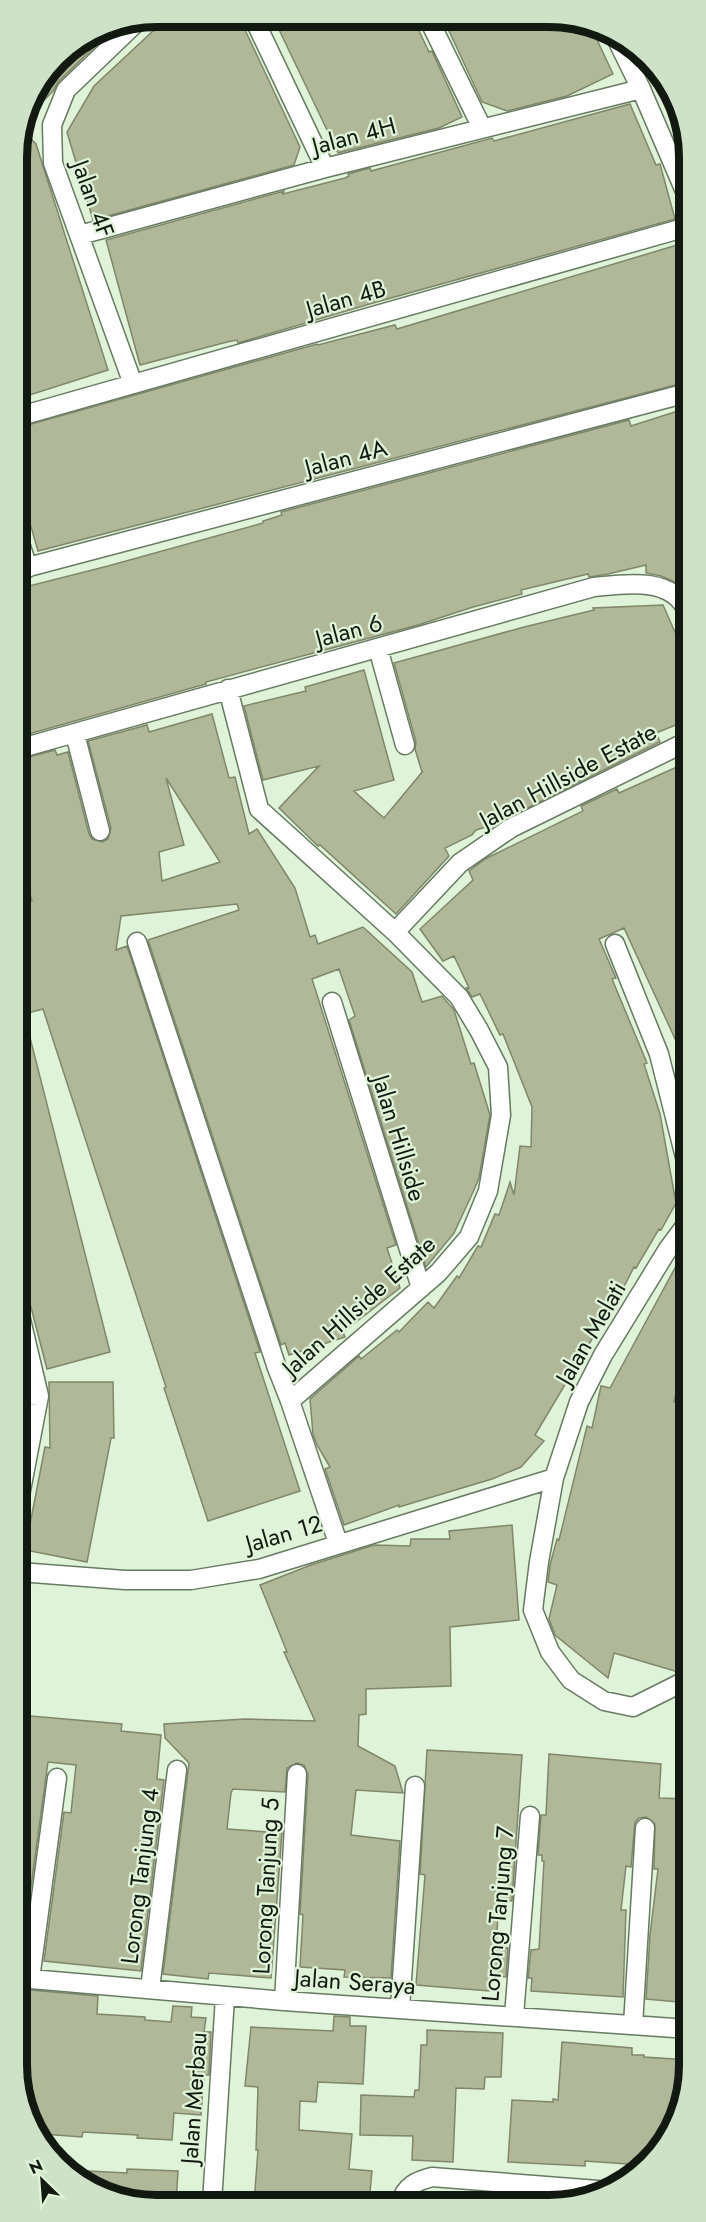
<svg xmlns="http://www.w3.org/2000/svg" width="706" height="2222" viewBox="0 0 706 2222" font-family="Jost,sans-serif">
<style>
.building{fill:#b1b899;stroke:#80866a;stroke-width:1.5;fill-rule:evenodd}
.lines{fill:none;stroke-linecap:round;stroke-linejoin:round}
.minor-casing{stroke:#677a62;stroke-width:21}
.minor{stroke:#fff;stroke-width:18}
.labels{text-anchor:middle;stroke-width:4.5;stroke-linejoin:round;paint-order:stroke}
.street-label{font-size:24px;fill:#121910;stroke:#def3d8}
.rim{fill:none;stroke:#121910;stroke-width:8}
</style>
<rect width="100%" height="100%" fill="#def3d8"/>
<!-- building -->
<path class="building" d="M 168,17 L 239,17 L 300,147 L 294,165 L 93,220 L 67,132 L 94,86 Z
M 273,17 L 413,18 L 429,52 L 432,51 L 462,117 L 439,128 L 338,153 Z
M 443,18 L 576,19 L 591,27 L 613,74 L 567,96 L 507,111 L 482,102 Z
M 118,24 L 58,82 L 53,91 L 24,121 L 31,95 L 64,52 L 104,27 Z
M 630,104 L 656,165 L 660,164 L 675,219 L 373,303 L 238,343 L 237,340 L 227,342 L 140,365 L 106,240 L 284,191 L 283,194 L 345,178 L 349,176 L 348,174 L 370,168 L 371,171 L 492,138 L 494,141 Z
M 22,130 L 36,144 L 108,370 L 17,399 L 17,148 Z
M 687,242 L 687,382 L 38,551 L 17,478 L 17,428 L 317,344 L 318,345 L 395,325 L 397,329 Z
M 687,408 L 687,591 L 675,582 L 661,576 L 646,573 L 646,565 L 608,574 L 589,577 L 588,574 L 521,590 L 522,594 L 473,607 L 418,625 L 206,682 L 206,684 L 18,737 L 17,589 L 108,566 L 263,523 L 263,521 L 282,515 L 281,512 L 629,420 L 631,426 Z
M 663,605 L 682,648 L 687,645 L 688,720 L 656,733 L 660,742 L 493,825 L 476,830 L 472,835 L 445,848 L 449,856 L 396,914 L 320,845 L 318,846 L 279,808 L 319,766 L 263,780 L 244,706 L 306,691 L 305,687 L 364,670 L 394,780 L 354,791 L 384,818 L 423,771 L 422,772 L 415,749 L 416,742 L 394,663 L 524,627 L 594,610 L 593,608 Z
M 212,714 L 229,778 L 235,777 L 249,834 L 257,829 L 295,888 L 310,937 L 315,935 L 318,944 L 363,927 L 412,972 L 422,1002 L 442,996 L 454,1010 L 471,1064 L 474,1063 L 490,1115 L 479,1178 L 474,1190 L 454,1233 L 426,1267 L 349,1020 L 355,1016 L 339,969 L 312,979 L 396,1245 L 387,1248 L 400,1288 L 343,1332 L 345,1337 L 289,1355 L 285,1343 L 281,1345 L 148,940 L 239,910 L 237,904 L 121,916 L 116,950 L 127,946 L 260,1352 L 255,1353 L 300,1491 L 208,1521 L 164,1388 L 166,1387 L 43,1009 L 24,1014 L 110,1352 L 47,1369 L 18,1257 L 18,906 L 32,901 L 18,849 L 18,760 L 55,750 L 57,755 L 68,752 L 89,834 L 92,839 L 102,842 L 108,839 L 111,828 L 88,741 L 147,725 L 149,732 ZM 166,778 L 220,862 L 162,881 L 159,852 L 184,845 Z
M 688,762 L 688,1067 L 624,928 L 599,939 L 616,978 L 612,979 L 647,1063 L 644,1064 L 660,1114 L 676,1203 L 661,1230 L 659,1229 L 636,1268 L 634,1267 L 613,1308 L 611,1307 L 535,1435 L 544,1441 L 521,1467 L 492,1479 L 399,1507 L 399,1505 L 344,1525 L 325,1469 L 330,1467 L 317,1445 L 313,1434 L 310,1399 L 359,1356 L 361,1359 L 397,1330 L 399,1332 L 428,1302 L 434,1308 L 457,1276 L 459,1278 L 478,1246 L 481,1247 L 495,1214 L 499,1215 L 510,1182 L 514,1195 L 520,1146 L 531,1147 L 532,1107 L 503,1034 L 500,1035 L 480,994 L 472,997 L 466,988 L 469,988 L 454,956 L 443,961 L 420,929 L 473,880 L 469,871 L 485,859 L 583,811 L 581,806 L 617,789 L 619,793 Z
M 688,1244 L 688,1343 L 674,1402 L 688,1402 L 689,1660 L 686,1668 L 678,1672 L 614,1653 L 608,1678 L 555,1635 L 549,1619 L 557,1585 L 548,1582 L 550,1565 L 557,1539 L 559,1540 L 587,1426 L 592,1428 L 601,1386 L 610,1388 Z
M 49,1382 L 113,1382 L 114,1438 L 111,1438 L 87,1562 L 25,1550 L 45,1447 L 50,1448 Z
M 512,1525 L 519,1620 L 450,1627 L 451,1686 L 366,1689 L 366,1714 L 359,1715 L 358,1746 L 395,1766 L 403,1793 L 356,1790 L 351,1835 L 400,1841 L 391,1978 L 344,1977 L 345,1970 L 300,1967 L 303,1915 L 300,1914 L 308,1775 L 304,1765 L 297,1763 L 287,1768 L 285,1792 L 233,1789 L 231,1793 L 227,1829 L 282,1833 L 271,1978 L 209,1973 L 208,1979 L 163,1974 L 189,1763 L 165,1738 L 164,1724 L 245,1719 L 315,1721 L 284,1652 L 287,1652 L 260,1585 L 311,1565 L 374,1545 L 410,1546 L 411,1539 L 450,1539 L 449,1531 Z
M 19,1715 L 122,1724 L 121,1731 L 161,1735 L 157,1779 L 164,1780 L 141,1971 L 44,1961 L 64,1812 L 71,1813 L 76,1765 L 48,1762 L 21,1960 L 19,1959 Z
M 427,1750 L 522,1755 L 512,1901 L 499,1900 L 496,1947 L 508,1948 L 506,1977 L 490,1975 L 489,1991 L 416,1985 L 425,1875 L 420,1874 Z
M 549,1754 L 661,1764 L 659,1798 L 689,1799 L 689,2003 L 646,1999 L 650,1935 L 658,1869 L 654,1869 L 655,1824 L 646,1817 L 639,1818 L 635,1822 L 631,1867 L 626,1866 L 621,1910 L 626,1910 L 623,1997 L 531,1991 L 532,1978 L 528,1978 L 531,1950 L 539,1949 L 544,1861 L 542,1861 L 542,1855 L 538,1855 L 541,1815 L 546,1815 Z
M 19,1989 L 98,1996 L 97,2014 L 145,2017 L 145,2020 L 171,2022 L 173,2006 L 192,2007 L 191,2017 L 206,2018 L 204,2032 L 211,2032 L 209,2075 L 204,2075 L 201,2115 L 174,2113 L 172,2140 L 137,2138 L 138,2135 L 83,2132 L 82,2137 L 42,2134 L 19,2092 Z
M 334,2016 L 350,2017 L 350,2026 L 366,2026 L 363,2084 L 318,2082 L 316,2102 L 300,2101 L 299,2130 L 352,2134 L 349,2169 L 372,2171 L 369,2203 L 254,2203 L 258,2150 L 256,2150 L 258,2087 L 245,2086 L 251,2027 L 333,2031 Z
M 427,2030 L 503,2033 L 501,2077 L 485,2077 L 484,2089 L 456,2088 L 453,2162 L 412,2160 L 413,2136 L 360,2135 L 361,2095 L 414,2097 L 415,2090 L 419,2090 L 421,2045 L 427,2045 Z
M 562,2042 L 632,2048 L 632,2055 L 644,2055 L 644,2057 L 689,2060 L 689,2073 L 679,2119 L 654,2158 L 642,2165 L 585,2161 L 585,2166 L 508,2162 L 512,2100 L 553,2102 L 553,2099 L 558,2100 Z
M 127,2169 L 178,2171 L 176,2203 L 130,2203 L 69,2170 L 127,2173 Z"/>
<g class="lines">
<!-- minor casing -->
<g class="minor-casing">
<path id="minor" d="M 253,17 L 325,168
M 428,18 L 482,128
M 618,42 L 641,89 L 687,196
M 80,235 L 325,168 L 641,89
M 133,384 L 53,163 L 52,125 L 66,90 L 139,20
M 17,417 L 687,227
M 17,534 L 28,568
M 17,570 L 687,393
M 378,648 L 405,745
M 228,689 L 259,809 L 395,932 L 459,997 L 479,1030 L 498,1067 L 501,1115 L 488,1191 L 469,1237 L 438,1273 L 290,1401
M 75,734 L 100,831
M 18,749 L 594,587 C 624,584 672,576 687,611
M 395,932 L 460,863 L 511,828 L 688,741
M 137,942 L 277,1368 L 290,1401 L 338,1543
M 615,944 L 659,1054 L 688,1169
M 332,1002 L 421,1288
M 688,1222 L 668,1249 L 603,1355 L 579,1402 L 554,1478 L 539,1562 L 533,1610 L 550,1652 L 571,1680 L 604,1701 L 633,1707 L 689,1679
M 18,1307 L 39,1396 L 18,1506
M 18,1395 L 39,1396
M 19,1572 L 125,1580 L 191,1580 L 259,1569 L 554,1478
M 19,1978 L 284,2001 L 689,2029
M 30,1979 L 57,1778
M 150,1989 L 177,1770
M 284,2001 L 297,1774
M 400,2009 L 415,1786
M 514,2016 L 530,1816
M 633,2025 L 645,1828
M 212,2203 L 225,1997
M 401,2203 C 404,2186 417,2181 432,2177 L 598,2190"/>
</g>
<!-- minor -->
<use href="#minor" class="minor"/>
</g>
<g class="labels">
<!-- street labels -->
<g class="street-label">
<text transform="translate(354 136) rotate(-15)" y="8">Jalan 4H</text>
<text transform="translate(93 199) rotate(70)" y="8">Jalan 4F</text>
<text transform="translate(346 299) rotate(-16)" y="8">Jalan 4B</text>
<text transform="translate(346 458) rotate(-15)" y="8">Jalan 4A</text>
<text transform="translate(349 631) rotate(-15)" y="8">Jalan 6</text>
<text transform="translate(568 776) rotate(-28)" y="8">Jalan Hillside Estate</text>
<text transform="translate(399 1138) rotate(73)" y="8">Jalan Hillside</text>
<text transform="translate(359 1306) rotate(-42)" y="8">Jalan Hillside Estate</text>
<text transform="translate(591 1333) rotate(-60)" y="8">Jalan Melati</text>
<text transform="translate(284 1534) rotate(-16)" y="8">Jalan 12</text>
<text transform="translate(140 1876) rotate(-83)" y="8">Lorong Tanjung 4</text>
<text transform="translate(266 1886) rotate(-87)" y="8">Lorong Tanjung 5</text>
<text transform="translate(498 1914) rotate(-85)" y="8">Lorong Tanjung 7</text>
<text transform="translate(355 1982) rotate(4)" y="8">Jalan Seraya</text>
<text transform="translate(194 2098) rotate(-86)" y="8">Jalan Merbau</text>
</g>
</g>
<!-- crop -->
<path d="M0 0H706V2222H0ZM157 27H549A130 130 0 0 1 679 157V2065A130 130 0 0 1 549 2195H157A130 130 0 0 1 27 2065V157A130 130 0 0 1 157 27Z" fill="#cee2c8" fill-rule="evenodd"/>
<path class="rim" d="M157 27H549A130 130 0 0 1 679 157V2065A130 130 0 0 1 549 2195H157A130 130 0 0 1 27 2065V157A130 130 0 0 1 157 27Z"/>
<!-- north arrow -->
<g transform="translate(42 2180) rotate(335)" stroke="#def3d8" stroke-width="4.5" paint-order="stroke">
<path d="M0-4.5L10 22L0 15L-10 22Z" fill="#121910"/>
<text y="-9" font-size="16" font-weight="bold" text-anchor="middle" fill="#121910">N</text>
</g>
</svg>
